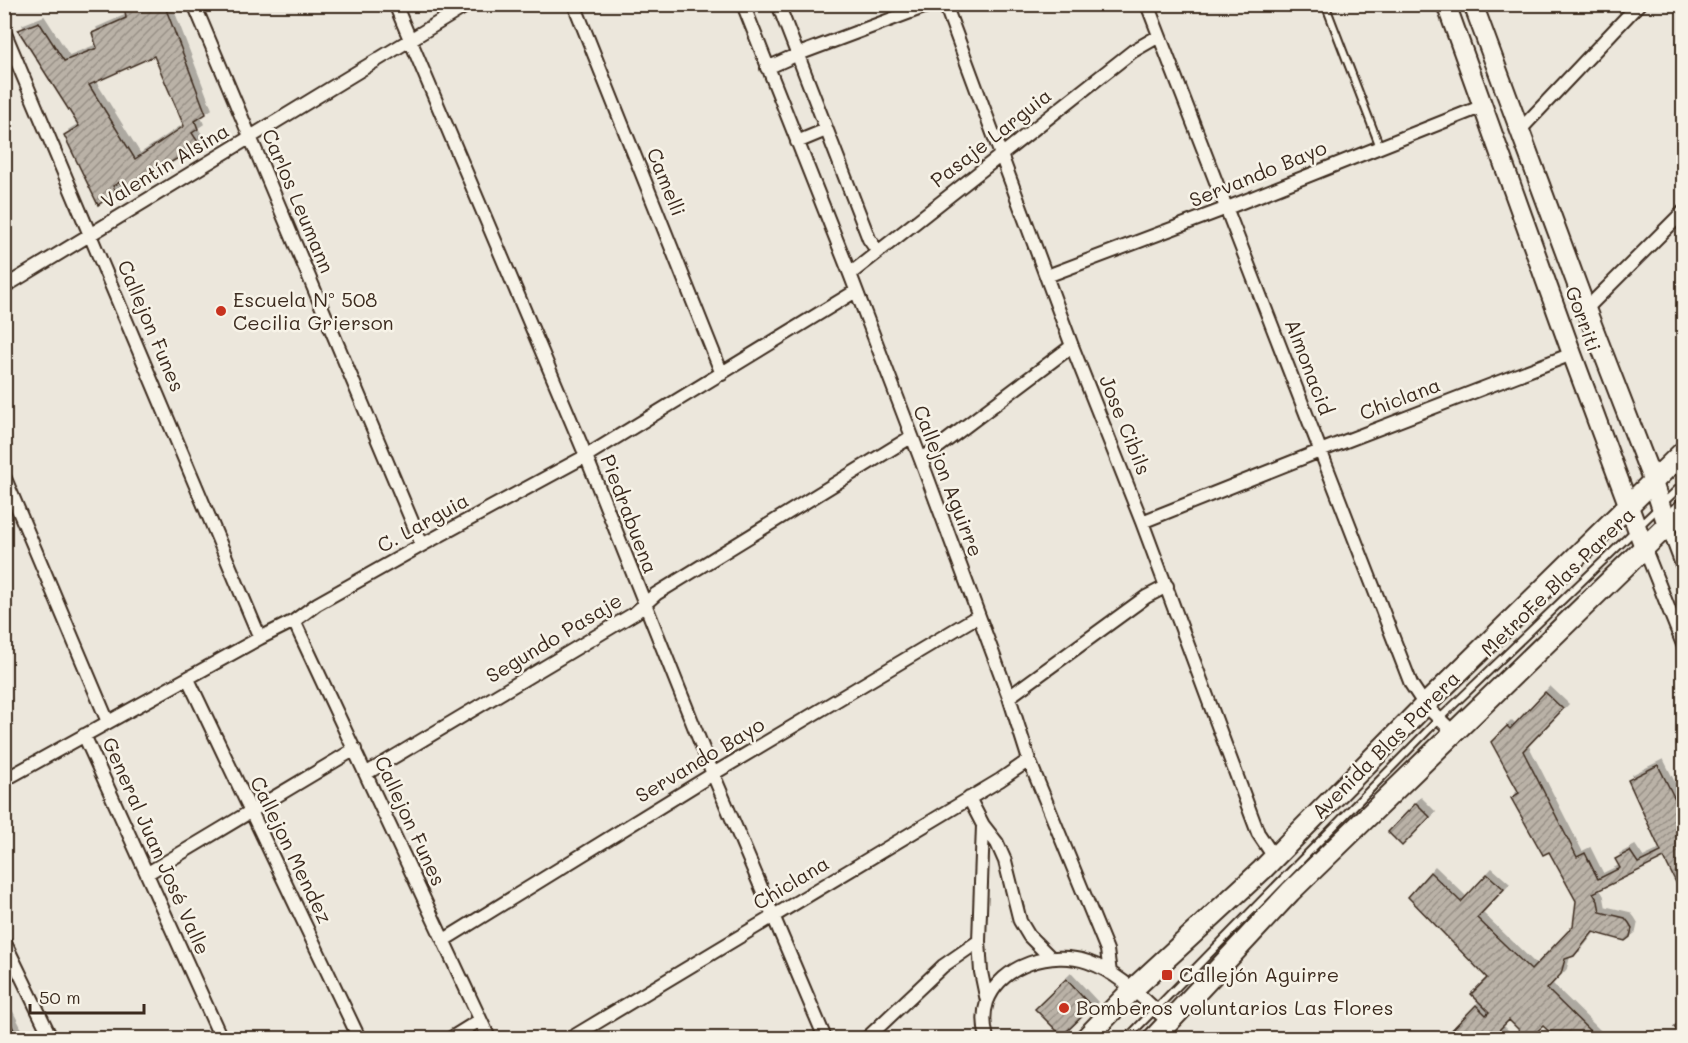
<svg xmlns="http://www.w3.org/2000/svg" width="1688" height="1043" viewBox="0 0 1688 1043" font-family="Mali,sans-serif">
<style>
.building{fill:url(#building-hatch);stroke:#3b2a1e;stroke-width:1.5;fill-rule:evenodd;filter:url(#shadow)}
.lines{fill:none;stroke-linecap:round;stroke-linejoin:round}
.lane-casing{stroke:#3b2a1e;stroke-width:10}
.street-casing{stroke:#3b2a1e;stroke-width:16}
.secondary-casing{stroke:#3b2a1e;stroke-width:22}
.primary-casing{stroke:#3b2a1e;stroke-width:24}
.lane{stroke:#f7f3e8;stroke-width:6}
.street{stroke:#f7f3e8;stroke-width:12}
.secondary{stroke:#f7f3e8;stroke-width:18}
.primary{stroke:#f7f3e8;stroke-width:20}
.poi-dot{fill:#c8321e;stroke:#f7f3e8;stroke-width:2}
.labels{text-anchor:middle;stroke-width:5;stroke-linejoin:round;paint-order:stroke}
.street-label{font-size:20px;fill:#3b2a1e;stroke:#f7f3e8}
.poi-label{font-size:20px;fill:#3b2a1e;stroke:#f7f3e8;text-anchor:start}
</style>
<defs>
<pattern id="building-hatch" width="6" height="6" patternUnits="userSpaceOnUse" patternTransform="scale(1.5)"><rect width="6" height="6" fill="#bab2a7"/><path d="M-1 1l2-2M0 6l6-6M5 7l2-2" fill="none" stroke="#989187"/></pattern>
<filter id="shadow"><feDropShadow dx="5" dy="-5" stdDeviation="0" flood-color="#0004"/></filter>
</defs>
<rect width="100%" height="100%" fill="#ece7dc"/>
<filter id="ink" filterUnits="userSpaceOnUse"><feTurbulence type="fractalNoise" baseFrequency=".0167" numOctaves="2"/><feDisplacementMap in="SourceGraphic" scale="12" xChannelSelector="R" yChannelSelector="G"/><feConvolveMatrix kernelMatrix="1 2 1 2 8 2 1 2 1" color-interpolation-filters="sRGB"/></filter>
<g filter="url(#ink)">
<!-- building -->
<path class="building" d="M 124,4 L 164,4 L 206,114 L 195,121 L 198,129 L 192,133 L 200,145 L 125,190 L 120,182 L 113,186 L 116,192 L 98,205 L 64,135 L 79,126 L 18,30 L 39,22 L 64,61 L 97,48 L 92,33 L 126,18 ZM 154,56 L 184,126 L 135,159 L 89,85 Z
M 1545,692 L 1563,709 L 1523,751 L 1577,857 L 1585,853 L 1598,879 L 1620,868 L 1615,859 L 1630,851 L 1638,863 L 1661,852 L 1628,780 L 1658,765 L 1682,813 L 1684,812 L 1684,899 L 1664,858 L 1593,893 L 1598,901 L 1600,912 L 1625,918 L 1629,923 L 1632,928 L 1630,937 L 1625,941 L 1593,932 L 1574,956 L 1565,959 L 1561,974 L 1547,989 L 1597,1038 L 1556,1038 L 1543,1026 L 1530,1038 L 1527,1038 L 1509,1020 L 1498,1031 L 1505,1038 L 1444,1038 L 1476,1005 L 1486,1015 L 1489,1012 L 1471,994 L 1487,978 L 1408,897 L 1430,872 L 1461,902 L 1487,874 L 1504,889 L 1477,918 L 1531,970 L 1573,926 L 1576,901 L 1549,852 L 1543,855 L 1511,798 L 1519,793 L 1491,742 L 1507,726 L 1510,729 Z
M 1416,803 L 1430,817 L 1402,846 L 1388,832 Z
M 1066,979 L 1092,1007 L 1062,1036 L 1035,1009 Z
M 4,1010 L 18,1038 L 4,1038 Z
M 1684,1017 L 1684,1037 L 1674,1027 Z"/>
<g class="lines">
<!-- lane casing -->
<g class="lane-casing">
<path id="lane" d="M 1325,4 L 1380,147
M 1127,1038 L 1439,719 L 1684,483"/>
</g>
<!-- street casing -->
<g class="street-casing">
<path id="street" d="M 194,4 L 422,545
M 395,4 L 586,456 L 713,774 L 825,1038
M 574,4 L 722,374
M 743,4 L 850,274 L 921,460 L 1009,697 L 1029,760 L 1107,950 L 1110,973
M 778,4 L 869,239 L 878,252
M 945,4 L 1072,346 L 1142,522 L 1258,833 L 1274,857
M 1147,4 L 1411,684 L 1425,705 L 1453,732
M 4,31 L 260,638
M 767,68 L 796,55 L 932,4
M 1521,129 L 1639,4
M 797,142 L 826,130
M 850,274 L 1133,51 L 1159,36
M 1047,276 L 1227,208 L 1483,106
M 4,287 L 469,4
M 1586,309 L 1684,211
M 921,460 L 1072,346
M 4,476 L 108,722
M 1142,522 L 1320,451 L 1572,354
M 1667,525 L 1684,570
M 1644,547 L 1684,647
M 294,621 L 489,1038
M 188,679 L 359,1038
M 1009,697 L 1146,597 L 1167,586
M 84,735 L 221,1038
M 367,773 L 635,613 L 656,594 L 911,437
M 4,780 L 260,638 L 294,621 L 317,604 L 422,545 L 586,456 L 856,291
M 969,798 L 983,825 L 997,843 L 1005,861 L 1020,921 L 1029,936 L 1051,958
M 983,825 L 979,941 L 981,972 L 987,1001
M 148,873 L 355,749
M 444,940 L 713,774 L 978,616
M 4,941 L 51,1038
M 451,1038 L 480,1020
M 571,1038 L 1000,780 L 1029,760
M 867,1038 L 943,966 L 979,941
M 987,1038 C 984,1027 983,1014 987,1002 C 1001,964 1053,950 1088,962 C 1120,973 1145,1001 1169,1022"/>
</g>
<!-- secondary casing -->
<g class="secondary-casing">
<path id="secondary" d="M 1446,4 L 1572,354 L 1644,547
M 1473,4 L 1586,309 L 1652,479 L 1667,525"/>
</g>
<!-- primary casing -->
<g class="primary-casing">
<path id="primary" d="M 1086,1038 L 1132,990 L 1262,870 L 1425,705 L 1684,451
M 1154,1038 L 1290,892 L 1684,509"/>
</g>
<!-- lane -->
<use href="#lane" class="lane"/>
<!-- street -->
<use href="#street" class="street"/>
<!-- secondary -->
<use href="#secondary" class="secondary"/>
<!-- primary -->
<use href="#primary" class="primary"/>
</g>
</g>
<!-- markers -->
<g class="poi-dot">
<circle cx="221" cy="311" r="6"/>
<rect x="1161" y="969" width="12" height="12" rx="3"/>
<circle cx="1064" cy="1008" r="6"/>
</g>
<g class="labels">
<!-- street labels -->
<g class="street-label">
<text transform="translate(991 138) rotate(-38)" y="7">Pasaje Larguia</text>
<text transform="translate(165 166) rotate(-31)" y="7">Valentín Alsina</text>
<text transform="translate(1258 174) rotate(-22)" y="7">Servando Bayo</text>
<text transform="translate(666 182) rotate(68)" y="7">Camelli</text>
<text transform="translate(298 201) rotate(67)" y="7">Carlos Leumann</text>
<text transform="translate(1583 319) rotate(70)" y="7">Gorriti</text>
<text transform="translate(151 326) rotate(67)" y="7">Callejon Funes</text>
<text transform="translate(1309 367) rotate(69)" y="7">Almonacid</text>
<text transform="translate(1400 399) rotate(-21)" y="7">Chiclana</text>
<text transform="translate(1125 425) rotate(68)" y="7">Jose Cibils</text>
<text transform="translate(948 481) rotate(69)" y="7">Callejon Aguirre</text>
<text transform="translate(629 514) rotate(69)" y="7">Piedrabuena</text>
<text transform="translate(423 523) rotate(-29)" y="7">C. Larguia</text>
<text transform="translate(1558 582) rotate(-44)" y="7">MetroFe Blas Parera</text>
<text transform="translate(554 638) rotate(-31)" y="7">Segundo Pasaje</text>
<text transform="translate(1386 745) rotate(-45)" y="7">Avenida Blas Parera</text>
<text transform="translate(700 760) rotate(-31)" y="7">Servando Bayo</text>
<text transform="translate(410 821) rotate(65)" y="7">Callejon Funes</text>
<text transform="translate(156 846) rotate(66)" y="7">General Juan José Valle</text>
<text transform="translate(291 850) rotate(64)" y="7">Callejon Mendez</text>
<text transform="translate(791 883) rotate(-31)" y="7">Chiclana</text>
</g>
<!-- poi labels -->
<g class="poi-label">
<text x="233" y="307">Escuela Nº 508<tspan x="233" dy="23">Cecilia Grierson</tspan></text>
<text x="1179" y="982">Callejón Aguirre</text>
<text x="1076" y="1015">Bomberos voluntarios Las Flores</text>
</g>
</g>
<!-- margin -->
<rect width="1688" height="1043" fill="none" stroke="#f7f3e8" stroke-width="24"/>
<rect x="12" y="12" width="1664" height="1019" fill="none" stroke="#3b2a1e" stroke-width="2" filter="url(#ink)"/>
<!-- scale -->
<path d="M30 1004v9h114v-9" fill="none" stroke="#3b2a1e" stroke-width="3"/>
<text x="39" y="1004" font-size="18" fill="#3b2a1e" stroke="#f7f3e8" stroke-width="4.5" paint-order="stroke">50 m</text>
</svg>
